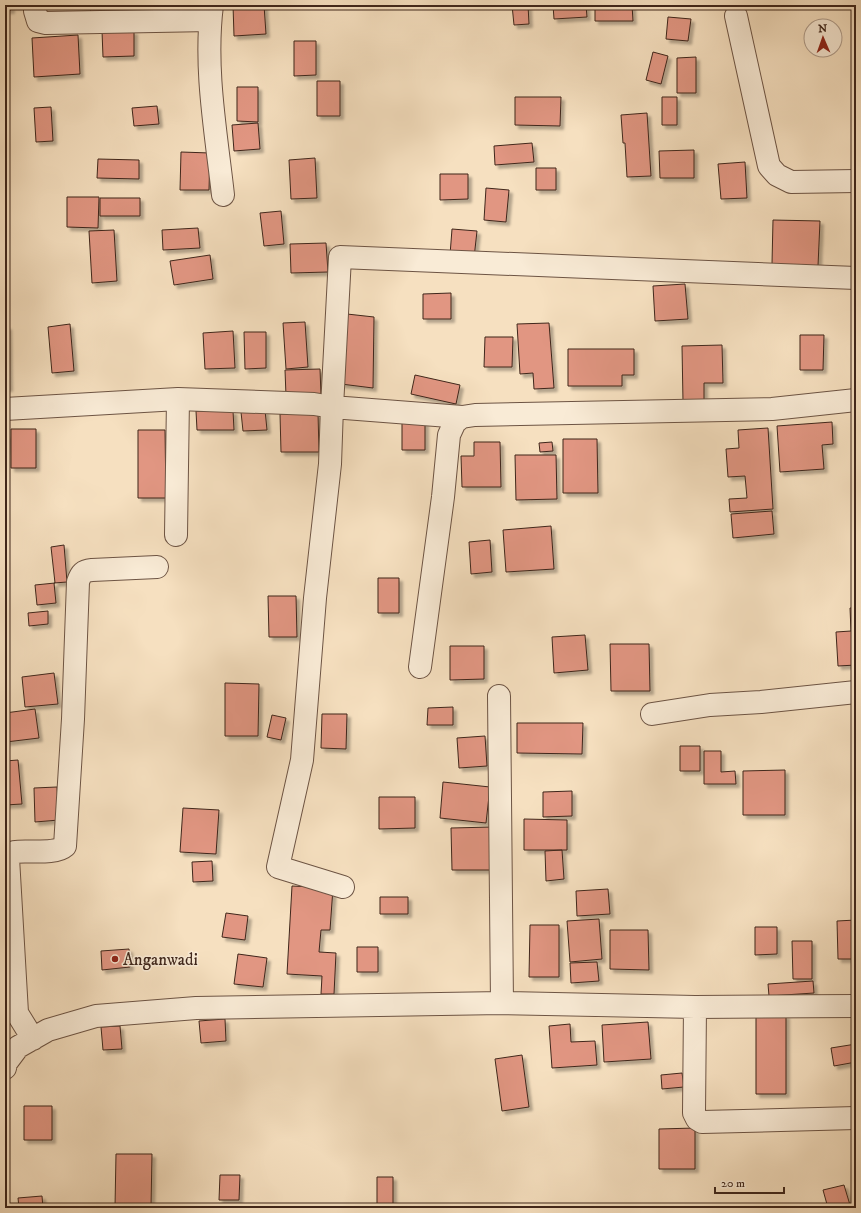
<svg xmlns="http://www.w3.org/2000/svg" width="861" height="1213" viewBox="0 0 861 1213" font-family="'IM FELL DW Pica',serif">
<style>
.building{fill:#e19682;stroke:#3f261b;filter:url(#shadow)}
.lines{fill:none;stroke-linecap:round;stroke-linejoin:round}
.minor-casing{stroke:#6d5444;stroke-width:24}
.minor{stroke:#f9ebd6;stroke-width:22}
.poi-dot{fill:#8f2418;stroke:#f9ebd6;stroke-width:1.5}
.labels{text-anchor:middle;stroke-width:3;stroke-linejoin:round;paint-order:stroke}
.poi-label{font-size:17px;fill:#3f261b;stroke:#f9ebd6;text-anchor:start}
</style>
<defs>
<filter id="shadow"><feDropShadow dx="3.5" dy="3.5" stdDeviation="1" flood-color="#0004"/></filter>
</defs>
<rect width="100%" height="100%" fill="#f6e0c0"/>
<filter id="stains"><feTurbulence type="fractalNoise" baseFrequency=".005" numOctaves="4"/><feColorMatrix values="0 0 0 0 .2 0 0 0 0 .09 0 0 0 0 .02 0 0 0 .5 -.17"/></filter>
<radialGradient id="worn" r=".72"><stop offset=".6" stop-color="#630" stop-opacity="0"/><stop offset="1" stop-color="#630" stop-opacity=".3"/></radialGradient>
<!-- building -->
<path class="building" d="M 5,5 L 11,5 L 11,10 L 5,10 Z
M 12,5 L 33,5 L 33,6 L 12,6 Z
M 91,5 L 128,5 L 128,18 L 90,17 Z
M 140,5 L 195,5 L 195,9 L 140,9 Z
M 233,5 L 264,5 L 266,34 L 234,36 Z
M 512,5 L 528,5 L 529,24 L 514,25 Z
M 553,5 L 586,5 L 587,17 L 554,19 Z
M 595,5 L 632,5 L 633,21 L 595,21 Z
M 668,17 L 691,19 L 688,41 L 666,39 Z
M 102,31 L 134,31 L 134,56 L 103,57 Z
M 78,35 L 80,74 L 34,77 L 32,38 Z
M 294,41 L 316,41 L 316,75 L 294,76 Z
M 653,52 L 668,56 L 661,84 L 646,80 Z
M 696,57 L 696,93 L 677,93 L 677,58 Z
M 317,81 L 340,81 L 340,116 L 317,116 Z
M 237,87 L 258,87 L 258,122 L 237,121 Z
M 515,97 L 561,97 L 560,126 L 515,125 Z
M 662,97 L 677,97 L 677,125 L 662,125 Z
M 157,106 L 159,124 L 134,126 L 132,108 Z
M 51,107 L 53,141 L 36,142 L 34,108 Z
M 647,113 L 651,176 L 627,177 L 625,143 L 623,143 L 621,115 Z
M 258,123 L 260,149 L 234,151 L 232,125 Z
M 532,143 L 534,162 L 495,165 L 494,146 Z
M 694,150 L 694,178 L 660,178 L 659,151 Z
M 181,152 L 210,153 L 209,190 L 180,190 Z
M 315,158 L 317,198 L 291,199 L 289,160 Z
M 98,159 L 139,160 L 139,179 L 97,178 Z
M 745,162 L 747,198 L 721,199 L 718,164 Z
M 536,168 L 556,168 L 556,190 L 536,190 Z
M 440,174 L 468,174 L 468,199 L 440,200 Z
M 486,188 L 509,190 L 506,222 L 484,220 Z
M 67,197 L 99,197 L 98,228 L 67,227 Z
M 100,198 L 140,198 L 140,216 L 100,216 Z
M 281,211 L 284,244 L 264,246 L 260,213 Z
M 773,220 L 820,221 L 818,266 L 772,264 Z
M 198,228 L 200,248 L 163,250 L 162,230 Z
M 452,229 L 477,231 L 474,258 L 450,255 Z
M 114,230 L 117,281 L 92,283 L 89,231 Z
M 326,243 L 328,272 L 291,273 L 290,244 Z
M 210,255 L 213,279 L 174,285 L 170,261 Z
M 685,284 L 688,319 L 655,321 L 653,286 Z
M 451,293 L 451,319 L 423,319 L 423,294 Z
M 347,314 L 374,317 L 373,388 L 341,384 Z
M 305,322 L 308,367 L 286,369 L 283,323 Z
M 549,323 L 554,388 L 534,389 L 533,373 L 520,374 L 517,324 Z
M 70,324 L 74,371 L 52,373 L 48,327 Z
M 8,326 L 9,388 L 5,388 L 5,327 Z
M 233,331 L 235,368 L 205,369 L 203,333 Z
M 244,332 L 266,332 L 266,368 L 245,369 Z
M 800,335 L 824,335 L 823,370 L 800,370 Z
M 485,337 L 513,337 L 512,367 L 484,367 Z
M 722,345 L 723,383 L 704,383 L 704,402 L 683,402 L 682,346 Z
M 568,349 L 634,349 L 634,375 L 622,375 L 622,386 L 568,386 Z
M 320,369 L 321,395 L 286,396 L 285,370 Z
M 415,375 L 460,385 L 456,404 L 411,394 Z
M 265,410 L 267,430 L 243,431 L 241,412 Z
M 196,411 L 233,411 L 234,430 L 197,430 Z
M 318,413 L 319,452 L 281,452 L 280,414 Z
M 425,417 L 425,450 L 402,450 L 402,418 Z
M 832,422 L 833,444 L 822,445 L 824,469 L 780,472 L 777,426 Z
M 768,428 L 773,509 L 730,512 L 729,499 L 747,498 L 745,476 L 728,477 L 726,449 L 739,448 L 738,430 Z
M 11,429 L 36,429 L 36,468 L 11,468 Z
M 138,430 L 165,430 L 166,498 L 138,498 Z
M 5,435 L 8,435 L 6,451 L 5,451 Z
M 563,439 L 597,439 L 598,493 L 563,493 Z
M 474,442 L 500,442 L 501,487 L 462,487 L 461,456 L 474,456 Z
M 552,442 L 553,451 L 540,452 L 539,443 Z
M 515,455 L 556,455 L 557,499 L 516,500 Z
M 772,511 L 774,534 L 733,538 L 731,514 Z
M 551,526 L 554,569 L 506,572 L 503,530 Z
M 490,540 L 492,572 L 471,574 L 469,542 Z
M 64,545 L 67,582 L 54,583 L 56,603 L 37,605 L 35,585 L 55,583 L 51,547 Z
M 378,578 L 399,578 L 399,613 L 378,613 Z
M 268,596 L 296,596 L 297,637 L 269,637 Z
M 850,608 L 856,608 L 856,665 L 838,666 L 836,632 L 851,631 Z
M 48,611 L 48,624 L 29,626 L 28,613 Z
M 585,635 L 588,670 L 554,673 L 552,637 Z
M 610,644 L 649,644 L 650,691 L 611,691 Z
M 450,646 L 484,646 L 484,679 L 450,680 Z
M 54,673 L 58,704 L 25,707 L 22,677 Z
M 225,683 L 259,684 L 258,736 L 225,736 Z
M 453,707 L 453,725 L 427,725 L 428,708 Z
M 35,709 L 39,738 L 6,742 L 5,713 Z
M 322,714 L 347,714 L 346,749 L 321,748 Z
M 272,715 L 286,718 L 281,740 L 267,737 Z
M 517,723 L 583,723 L 582,754 L 517,753 Z
M 485,736 L 487,766 L 459,768 L 457,738 Z
M 680,746 L 700,746 L 700,771 L 680,771 Z
M 704,751 L 721,751 L 721,772 L 735,771 L 736,784 L 704,784 Z
M 18,760 L 22,804 L 5,805 L 5,761 Z
M 785,770 L 785,815 L 743,815 L 743,771 Z
M 443,782 L 490,787 L 486,823 L 440,818 Z
M 57,787 L 59,820 L 35,822 L 34,788 Z
M 572,791 L 572,816 L 543,817 L 543,792 Z
M 379,797 L 415,797 L 415,828 L 379,829 Z
M 183,808 L 219,810 L 216,854 L 180,852 Z
M 524,819 L 567,820 L 567,850 L 524,850 Z
M 493,827 L 493,870 L 452,870 L 451,828 Z
M 562,850 L 564,879 L 546,881 L 545,851 Z
M 212,861 L 213,881 L 193,882 L 192,862 Z
M 292,886 L 333,888 L 330,930 L 321,930 L 319,952 L 336,953 L 334,994 L 321,994 L 322,976 L 287,974 Z
M 608,889 L 610,914 L 577,916 L 576,891 Z
M 380,897 L 408,897 L 408,914 L 380,914 Z
M 226,913 L 248,916 L 245,940 L 222,937 Z
M 599,919 L 602,959 L 570,962 L 567,921 Z
M 856,920 L 856,959 L 838,959 L 837,921 Z
M 530,925 L 559,925 L 559,977 L 529,977 Z
M 755,927 L 777,927 L 777,954 L 755,955 Z
M 610,930 L 648,930 L 649,970 L 610,969 Z
M 792,941 L 812,941 L 812,979 L 793,979 Z
M 357,947 L 378,947 L 378,972 L 357,972 Z
M 129,949 L 130,967 L 102,970 L 101,951 Z
M 238,954 L 267,958 L 263,987 L 234,984 Z
M 597,962 L 599,981 L 571,983 L 570,963 Z
M 813,981 L 814,993 L 769,996 L 768,984 Z
M 756,1015 L 786,1015 L 786,1094 L 756,1094 Z
M 225,1019 L 226,1041 L 201,1043 L 199,1021 Z
M 648,1022 L 651,1059 L 604,1062 L 602,1025 Z
M 570,1024 L 571,1042 L 595,1041 L 597,1065 L 552,1068 L 549,1026 Z
M 120,1026 L 122,1049 L 103,1050 L 101,1027 Z
M 856,1044 L 856,1062 L 834,1066 L 831,1048 Z
M 522,1055 L 529,1107 L 502,1111 L 495,1059 Z
M 682,1073 L 684,1087 L 662,1089 L 661,1075 Z
M 24,1106 L 52,1106 L 52,1140 L 24,1140 Z
M 695,1128 L 695,1169 L 659,1169 L 659,1129 Z
M 116,1154 L 152,1154 L 151,1207 L 115,1207 Z
M 220,1175 L 240,1175 L 239,1200 L 219,1200 Z
M 377,1177 L 393,1177 L 393,1205 L 377,1204 Z
M 844,1185 L 850,1205 L 840,1208 L 828,1208 L 823,1190 Z
M 42,1196 L 43,1208 L 19,1208 L 18,1198 Z"/>
<g class="lines">
<!-- minor casing -->
<g class="minor-casing">
<path id="minor" d="M 35,5 L 35,11 L 38,21 L 46,23 L 210,20
M 212,5 C 204,68 216,132 223,195
M 736,16 L 769,166 L 777,175 L 791,182 L 856,181
M 5,409 L 178,399 L 314,404 L 332,407 L 340,257 L 856,278
M 176,535 L 178,399
M 420,667 L 443,497 L 449,435 L 455,422 L 462,417 L 475,415 L 772,409 L 856,400
M 499,696 L 502,1003
M 652,714 L 710,705 L 761,702 L 856,692
M 343,887 L 278,867 L 302,760 L 315,598 L 330,464 L 332,407 L 462,417
M 695,1007 L 694,1113 L 697,1119 L 702,1122 L 856,1118
M 33,1039 L 17,1013 L 8,858 L 10,854 L 14,852 C 27,850 55,855 65,846 L 73,719 L 78,582 C 81,573 83,571 92,570 L 157,567
M 5,1068 L 6,1063 L 18,1047 L 48,1030 L 96,1016 L 196,1008 L 502,1003 L 695,1007 L 856,1006"/>
</g>
<!-- minor -->
<use href="#minor" class="minor"/>
</g>
<!-- markers -->
<circle class="poi-dot" cx="115" cy="959" r="4"/>
<g class="labels">
<!-- poi labels -->
<g class="poi-label">
<text x="123" y="965">Anganwadi</text>
</g>
</g>
<!-- margin -->
<rect width="861" height="1213" fill="none" stroke="#f6e0c0" stroke-width="20"/>
<rect x="6" y="6" width="849" height="1201" fill="none" stroke="#3f261b" stroke-width="2"/>
<rect x="10" y="10" width="841" height="1193" fill="none" stroke="#3f261b"/>
<!-- north arrow -->
<g transform="translate(823 38) rotate(358)"><circle r="19" fill="#f9ebd6" stroke="#af9c8b"/>
<path d="M0-3L7 15L0 10L-7 15Z" fill="#8f2418"/>
<text y="-6" font-size="11" font-weight="bold" text-anchor="middle" fill="#3f261b">N</text>
</g>
<!-- scale -->
<path d="M715 1187v6h69v-6" fill="none" stroke="#3f261b" stroke-width="2"/>
<text x="721" y="1187" font-size="12" fill="#3f261b" stroke="#f9ebd6" stroke-width="3" paint-order="stroke">20 m</text>
<rect width="100%" height="100%" filter="url(#stains)"/>
<rect width="100%" height="100%" fill="url(#worn)"/>
</svg>
